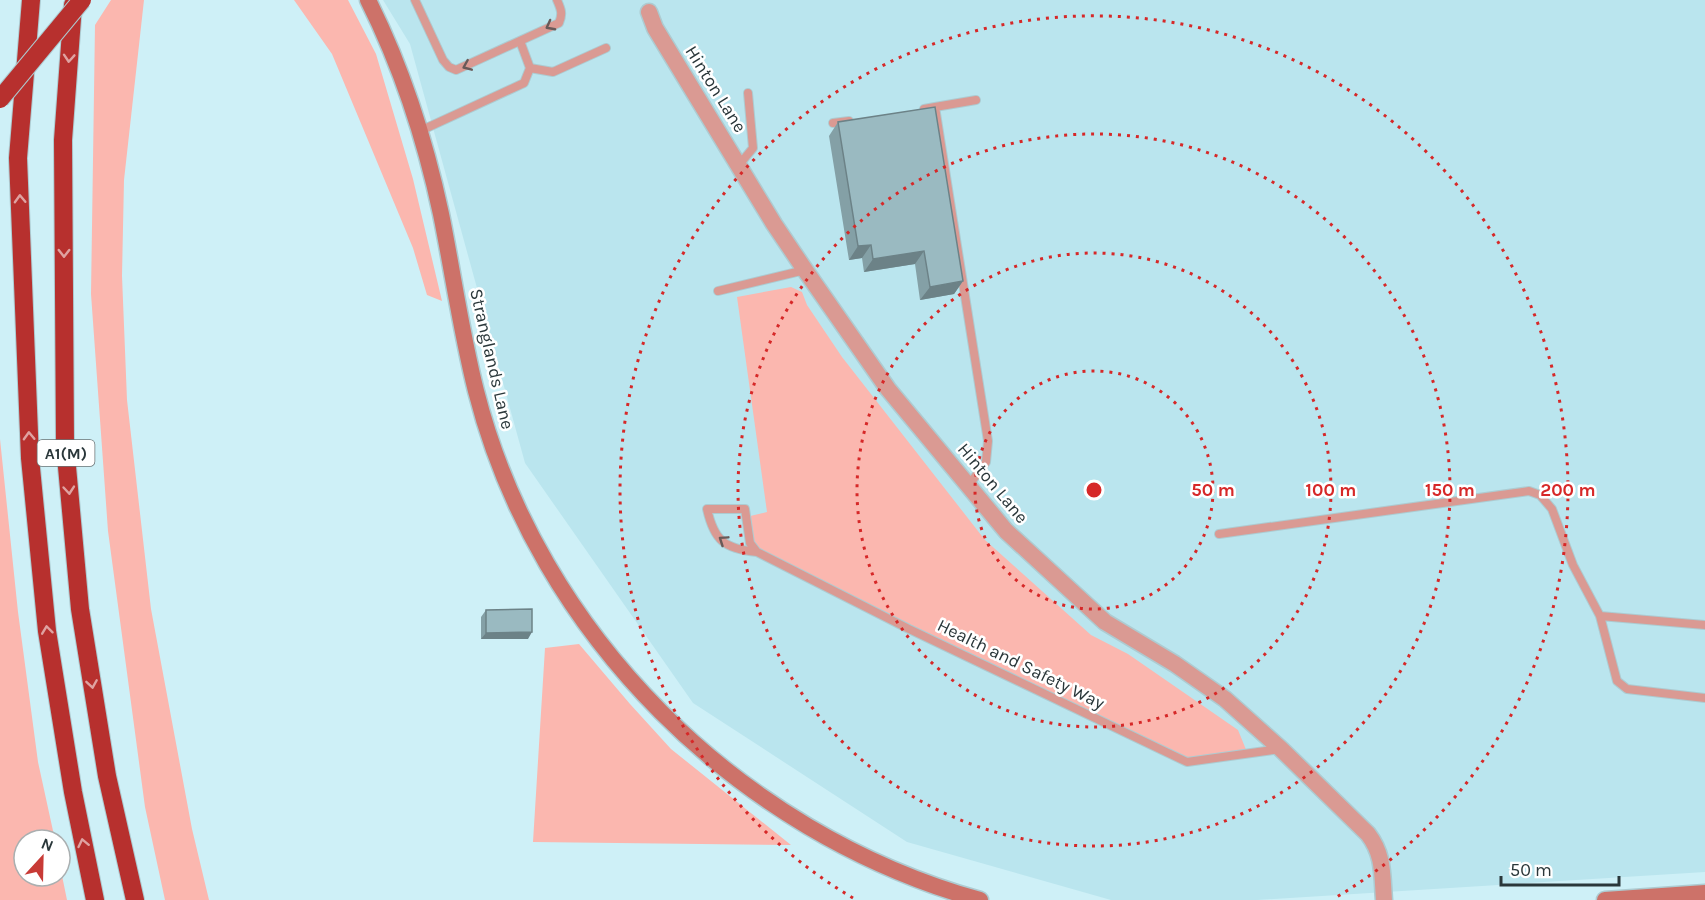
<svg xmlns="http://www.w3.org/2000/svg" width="1705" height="900" viewBox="0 0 1705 900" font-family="Karla,sans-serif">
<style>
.built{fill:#bae5ee}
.green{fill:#fbb7af}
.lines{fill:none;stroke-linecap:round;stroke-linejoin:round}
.service-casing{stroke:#adcbd1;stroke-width:10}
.minor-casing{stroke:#adcbd1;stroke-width:19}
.secondary-casing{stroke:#adcbd1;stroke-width:19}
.motorway-casing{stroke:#adcbd1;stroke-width:20}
.service{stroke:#da9a93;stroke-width:8}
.minor{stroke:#da9a93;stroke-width:16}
.secondary{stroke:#cd7269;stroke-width:16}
.motorway{stroke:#b7302e;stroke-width:18}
.motorway-bridge-casing{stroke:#adcbd1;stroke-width:20;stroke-linecap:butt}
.motorway-bridge{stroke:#b7302e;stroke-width:18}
.wall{fill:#84a0a6}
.shaded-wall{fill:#6c8287}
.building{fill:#9abac1;stroke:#6c8287;stroke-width:1.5}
.oneway{stroke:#685a59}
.oneway2{stroke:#dfa2a1}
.ring{fill:none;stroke:#d62828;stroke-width:3;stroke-dasharray:3 6}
.labels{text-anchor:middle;stroke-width:5;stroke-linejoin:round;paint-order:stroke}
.shield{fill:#fff;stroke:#6a7375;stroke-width:1.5}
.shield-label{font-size:16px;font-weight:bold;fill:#2a373a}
.street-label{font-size:18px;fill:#2a373a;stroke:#fff}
.centre{fill:#d62828;stroke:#fff;stroke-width:3}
.ring-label{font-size:18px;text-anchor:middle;font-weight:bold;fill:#d62828;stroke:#fff;stroke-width:5;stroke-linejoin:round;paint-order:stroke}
</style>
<rect width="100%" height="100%" fill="#cef0f7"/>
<!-- built -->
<path class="built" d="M 383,0 L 1705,0 L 1705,872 L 1257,900 L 1111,900 L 907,842 L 693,703 L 525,463 L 410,44 Z"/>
<!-- green -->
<path class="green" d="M 111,0 L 144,0 L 124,180 L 122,276 L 127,400 L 151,609 L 192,829 L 209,900 L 165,900 L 145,807 L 108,531 L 91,294 L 95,25 Z
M 294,0 L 348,0 L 376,54 L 413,179 L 442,301 L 427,295 L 413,248 L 332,54 Z
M 791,287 L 802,292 L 807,305 L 842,357 L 985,540 L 1091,635 L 1128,654 L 1238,730 L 1247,752 L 1187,762 L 757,552 L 746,517 L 767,512 L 737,297 Z
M 0,439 L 18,612 L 38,762 L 55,840 L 24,840 L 24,876 L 60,876 L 60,866 L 67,900 L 0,900 Z
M 579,644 L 630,704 L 671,749 L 791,845 L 533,842 L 545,648 Z"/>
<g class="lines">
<!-- service casing -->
<g class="service-casing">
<path id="service" d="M 415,0 L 443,60 L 449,67 L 456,70 L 559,23 C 563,14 561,9 557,0
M 530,68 L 553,72 L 606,48
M 935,107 L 976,100
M 924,109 L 935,107 L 988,441 L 986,462 L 969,485
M 833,123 L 849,121
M 420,131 L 524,83 L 530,68 L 520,41
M 739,165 L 753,148 L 748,93
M 718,291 L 805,270
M 1219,534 L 1529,491 L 1540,495 L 1552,509 L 1573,565 L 1600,616
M 757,552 L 750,543 L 745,509 L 707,509 C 714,540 724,549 757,552 L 909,629 L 1187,762 L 1280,749
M 1705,625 L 1600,616 L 1617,681 L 1627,689 L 1705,698"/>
</g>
<!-- minor casing -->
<g class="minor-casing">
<path id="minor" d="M 649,12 L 655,28 L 774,224 L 805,270 L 888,389 L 1006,531 L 1105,622 L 1175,664 L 1225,699 L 1281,749 L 1368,834 C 1384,855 1382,874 1384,900"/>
</g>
<!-- secondary casing -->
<g class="secondary-casing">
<path id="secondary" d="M 368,0 C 402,68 425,139 441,214 C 453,273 461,332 476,391 C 538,635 739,833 980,900
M 1605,900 L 1705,893"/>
</g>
<!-- motorway casing -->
<g class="motorway-casing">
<path id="motorway" d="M 31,0 L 18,158 L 30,458 L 47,631 L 73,792 L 95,900
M 73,5 L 63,140 L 65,445 L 80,609 L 107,776 L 135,900"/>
</g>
<!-- service -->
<use href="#service" class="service"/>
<!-- minor -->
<use href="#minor" class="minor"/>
<!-- secondary -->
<use href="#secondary" class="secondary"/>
<!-- motorway -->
<use href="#motorway" class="motorway"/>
<!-- motorway-bridge casing -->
<g class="motorway-bridge-casing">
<path id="motorway-bridge" d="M 0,99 L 82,0"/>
</g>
<!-- motorway-bridge -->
<use href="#motorway-bridge" class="motorway-bridge"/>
</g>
<!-- wall -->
<path class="wall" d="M 838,122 L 963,281 L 954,294 L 920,300 L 915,264 L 864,272 L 862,258 L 849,260 L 829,136 Z
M 486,610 L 528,639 L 481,639 L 481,617 Z"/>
<!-- shaded-wall -->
<path class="shaded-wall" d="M 871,245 L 862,258 L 849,260 L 858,246 Z
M 924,251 L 915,264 L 864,272 L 873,259 Z
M 963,281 L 954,294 L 920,300 L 930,287 Z
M 532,632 L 528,639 L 481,639 L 486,633 Z"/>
<!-- building -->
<path class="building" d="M 935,107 L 963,281 L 930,287 L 924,251 L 873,259 L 871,245 L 858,246 L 838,122 Z
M 532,609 L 532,632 L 486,633 L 486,610 Z"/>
<!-- one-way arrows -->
<defs><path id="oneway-chevron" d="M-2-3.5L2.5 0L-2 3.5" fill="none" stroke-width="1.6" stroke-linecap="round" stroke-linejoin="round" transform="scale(1.5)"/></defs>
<g class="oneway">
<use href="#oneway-chevron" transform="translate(550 26) rotate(152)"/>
<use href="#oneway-chevron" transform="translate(467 66) rotate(157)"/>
<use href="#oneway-chevron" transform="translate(723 540) rotate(-146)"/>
</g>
<g class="oneway2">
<use href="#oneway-chevron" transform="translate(69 58) rotate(94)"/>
<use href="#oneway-chevron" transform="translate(20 199) rotate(-92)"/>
<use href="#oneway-chevron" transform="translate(64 253) rotate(90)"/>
<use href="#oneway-chevron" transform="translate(29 436) rotate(-92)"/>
<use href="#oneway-chevron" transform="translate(69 490) rotate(85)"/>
<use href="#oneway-chevron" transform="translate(47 630) rotate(-97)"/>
<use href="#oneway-chevron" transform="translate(92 684) rotate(81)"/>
<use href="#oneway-chevron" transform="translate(83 843) rotate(-102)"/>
</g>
<!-- distance rings -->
<g class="ring">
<circle cx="1094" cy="490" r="119"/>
<circle cx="1094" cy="490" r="237"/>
<circle cx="1094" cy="490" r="356"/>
<path d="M853 898A474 474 0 1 1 1335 898"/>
</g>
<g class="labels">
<!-- shield labels -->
<rect class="shield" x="37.5" y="440" width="57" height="26" rx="4.5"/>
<g class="shield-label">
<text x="66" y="459">A1(M)</text>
</g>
<!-- street labels -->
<g class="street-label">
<text transform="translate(716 89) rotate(58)" y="6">Hinton Lane</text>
<text transform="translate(492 359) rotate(77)" y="6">Stranglands Lane</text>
<text transform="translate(993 483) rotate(50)" y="6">Hinton Lane</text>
<text transform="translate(1021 664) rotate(26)" y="6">Health and Safety Way</text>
</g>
</g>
<circle cx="1094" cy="490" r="9" class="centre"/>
<g class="ring-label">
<text x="1213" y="496">50 m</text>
<text x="1331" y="496">100 m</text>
<text x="1450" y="496">150 m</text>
<text x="1568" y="496">200 m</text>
</g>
<!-- north arrow -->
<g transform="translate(42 858) rotate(22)"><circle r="28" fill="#ffffff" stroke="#aaafb0" stroke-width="1.5"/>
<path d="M0-4.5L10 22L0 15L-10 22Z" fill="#c83a36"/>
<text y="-9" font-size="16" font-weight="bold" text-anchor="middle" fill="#2a373a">N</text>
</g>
<!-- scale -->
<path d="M1501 876v9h118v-9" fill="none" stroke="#2a373a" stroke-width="3"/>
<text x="1510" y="876" font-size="18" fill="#2a373a" stroke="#ffffff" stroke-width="4.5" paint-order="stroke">50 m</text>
</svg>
